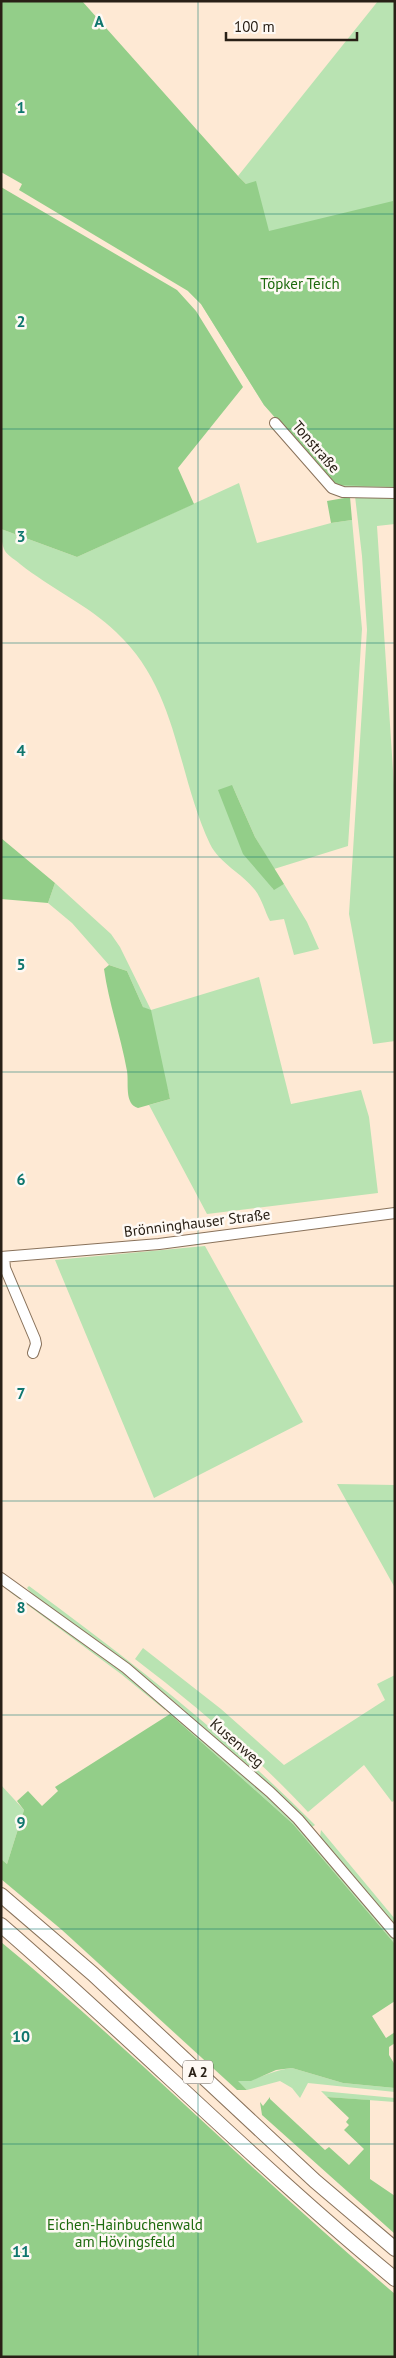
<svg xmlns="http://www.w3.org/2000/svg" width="396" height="2358" viewBox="0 0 396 2358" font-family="'PT Sans',sans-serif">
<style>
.green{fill:#b9e3b2}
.forest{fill:#93ce89}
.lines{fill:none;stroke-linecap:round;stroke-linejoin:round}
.minor-casing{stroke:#89725b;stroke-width:12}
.highway-casing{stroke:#89725b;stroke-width:16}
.minor{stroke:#fff;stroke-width:10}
.highway{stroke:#fff;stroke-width:14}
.grid{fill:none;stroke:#0f766e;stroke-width:1;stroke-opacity:0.55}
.labels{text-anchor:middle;stroke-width:5;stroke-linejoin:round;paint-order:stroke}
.shield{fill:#fef9f4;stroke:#696159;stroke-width:1}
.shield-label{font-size:14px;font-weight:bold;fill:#292016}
.park-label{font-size:15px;fill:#1d6a0d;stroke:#fef9f4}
.street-label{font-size:15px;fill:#292016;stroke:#fef9f4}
.grid-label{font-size:16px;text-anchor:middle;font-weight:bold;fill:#0f766e;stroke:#fef9f4;stroke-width:5;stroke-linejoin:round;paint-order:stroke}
</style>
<rect width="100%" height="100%" fill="#fee9d4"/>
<!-- green -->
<path class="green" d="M 378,1 L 395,1 L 395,487 L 342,487 L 315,463 L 306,450 L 264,405 L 201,304 L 188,291 L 246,184 L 238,176 Z
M 239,483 L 257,543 L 331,523 L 352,520 L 362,629 L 348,846 L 274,869 L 255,837 L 232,785 L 273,889 L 284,884 L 307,922 L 319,949 L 294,955 L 284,919 L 270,921 C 265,912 262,899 255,890 C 242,873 220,864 210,844 C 176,772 179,691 116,632 C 88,605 50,588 20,564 C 16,560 8,556 5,551 C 2,546 1,535 1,529 L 77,557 Z
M 355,496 L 395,496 L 395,524 L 377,526 L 395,801 L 395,1041 L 373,1044 L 349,914 L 367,630 L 362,556 Z
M 55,883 L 111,934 L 120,947 L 151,1010 L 259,977 L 291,1104 L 361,1090 L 369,1117 L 378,1193 L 207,1214 L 149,1105 L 170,1099 L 147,1010 L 143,1007 L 127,971 L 109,965 L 72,923 L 48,903 Z
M 205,1246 L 303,1422 L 154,1498 L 55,1260 Z
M 337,1484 L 395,1485 L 395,1588 Z
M 29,1586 C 130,1660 227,1736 315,1825 L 312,1827 L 184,1710 L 132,1667 L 34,1596 L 27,1588 Z
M 13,1589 L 122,1670 L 165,1705 L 165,1710 L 121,1674 L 10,1592 Z
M 143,1648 L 221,1709 L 284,1765 L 385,1700 L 377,1684 L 395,1675 L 395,1800 L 392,1802 L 364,1765 L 308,1812 C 258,1758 194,1704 135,1659 Z
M 175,1713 L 294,1821 L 395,1940 L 395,1944 L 293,1824 L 170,1714 Z
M 1,1785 L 24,1810 L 7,1864 L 1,1859 Z
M 321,1830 L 395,1919 L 395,1927 L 320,1837 Z
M 292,2068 L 343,2083 L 395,2088 L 395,2092 L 308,2083 L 300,2098 L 292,2088 L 280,2081 L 247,2090 L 237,2081 C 257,2081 272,2070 292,2068 Z
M 321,2091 L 395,2098 L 395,2102 L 327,2097 Z"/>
<!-- forest -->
<path class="forest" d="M 1,1 L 82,1 L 238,176 L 246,184 L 256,181 L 269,231 L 393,201 L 395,487 L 334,485 L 264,405 L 201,304 L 188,291 L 19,190 L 22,184 L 1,172 Z
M 1,187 L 177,290 L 196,311 L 243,387 L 178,468 L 194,504 L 77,557 L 1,529 Z
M 350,497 L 352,520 L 331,523 L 327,501 Z
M 232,785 L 255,837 L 284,884 L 274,890 L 243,854 L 218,790 Z
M 1,838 L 55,883 L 48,903 L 1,899 Z
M 109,965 L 127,971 L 143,1007 L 151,1010 L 170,1099 L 138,1108 C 124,1104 129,1083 127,1071 C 121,1037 109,1004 104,969 Z
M 170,1714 L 293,1824 L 395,1944 L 395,2001 L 372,2016 L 386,2038 L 395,2032 L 395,2043 L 389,2047 L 389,2055 L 395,2065 L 395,2088 L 343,2083 L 292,2068 L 276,2070 L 251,2081 L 238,2081 L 247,2090 L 237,2090 L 62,1930 L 1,1879 L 1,1859 L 7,1864 L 24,1810 L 17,1801 L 28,1791 L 42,1806 L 58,1791 L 55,1787 Z
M 1,1942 C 137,2054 260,2180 395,2294 L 395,2357 L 1,2357 Z
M 270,2097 L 270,2099 L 325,2150 L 329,2147 L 349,2165 L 364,2149 L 344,2130 L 349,2125 L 346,2122 L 349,2118 L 327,2097 L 370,2100 L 370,2179 L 395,2196 L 395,2234 L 262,2115 L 260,2102 L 263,2106 Z"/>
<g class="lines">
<!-- minor casing -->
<g class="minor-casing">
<path id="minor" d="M 275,423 L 332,488 L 343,492 L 395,493
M 1,1257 L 159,1244 L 395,1213
M 4,1257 L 5,1268 L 35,1339 L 36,1344 L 33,1353
M 1,1578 L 126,1668 L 270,1792 L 298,1819 L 395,1933"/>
</g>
<!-- highway casing -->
<g class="highway-casing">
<path id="highway" d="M 1,1895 L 93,1974 L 315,2181 L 395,2249
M 1,1925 C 135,2041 259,2167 395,2279"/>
</g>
<!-- minor -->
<use href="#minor" class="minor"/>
<!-- highway -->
<use href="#highway" class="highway"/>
</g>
<!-- grid -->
<path class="grid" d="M 198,1 L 198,2357M 1,214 L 395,214M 1,429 L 395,429M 1,643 L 395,643M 1,857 L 395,857M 1,1072 L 395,1072M 1,1286 L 395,1286M 1,1501 L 395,1501M 1,1715 L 395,1715M 1,1929 L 395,1929M 1,2144 L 395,2144"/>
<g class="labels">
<!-- shield labels -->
<rect class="shield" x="183" y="2060.5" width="30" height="23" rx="4"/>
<g class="shield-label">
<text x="198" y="2077">A 2</text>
</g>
<!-- park labels -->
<g class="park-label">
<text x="300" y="289">Töpker Teich</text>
<text x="125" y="2230">Eichen-Hainbuchenwald<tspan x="125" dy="17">am Hövingsfeld</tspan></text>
</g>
<!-- street labels -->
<g class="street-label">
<text transform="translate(316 447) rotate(49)" y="5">Tonstraße</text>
<text transform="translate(197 1223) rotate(-7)" y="5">Brönninghauser Straße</text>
<text transform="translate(237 1743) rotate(41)" y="5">Kusenweg</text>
</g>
</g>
<g class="grid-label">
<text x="99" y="27">A</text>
<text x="21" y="113">1</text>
<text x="21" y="327">2</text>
<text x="21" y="542">3</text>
<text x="21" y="756">4</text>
<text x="21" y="970">5</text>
<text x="21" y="1185">6</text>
<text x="21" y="1399">7</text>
<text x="21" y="1613">8</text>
<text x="21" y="1828">9</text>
<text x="21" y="2042">10</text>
<text x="21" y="2257">11</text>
</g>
<!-- border -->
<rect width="396" height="2358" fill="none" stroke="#292016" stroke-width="5"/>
<!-- scale -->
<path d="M226 32v8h131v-8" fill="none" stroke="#292016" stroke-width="2.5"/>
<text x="234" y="32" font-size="15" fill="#292016" stroke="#fef9f4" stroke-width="4" paint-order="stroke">100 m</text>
</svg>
